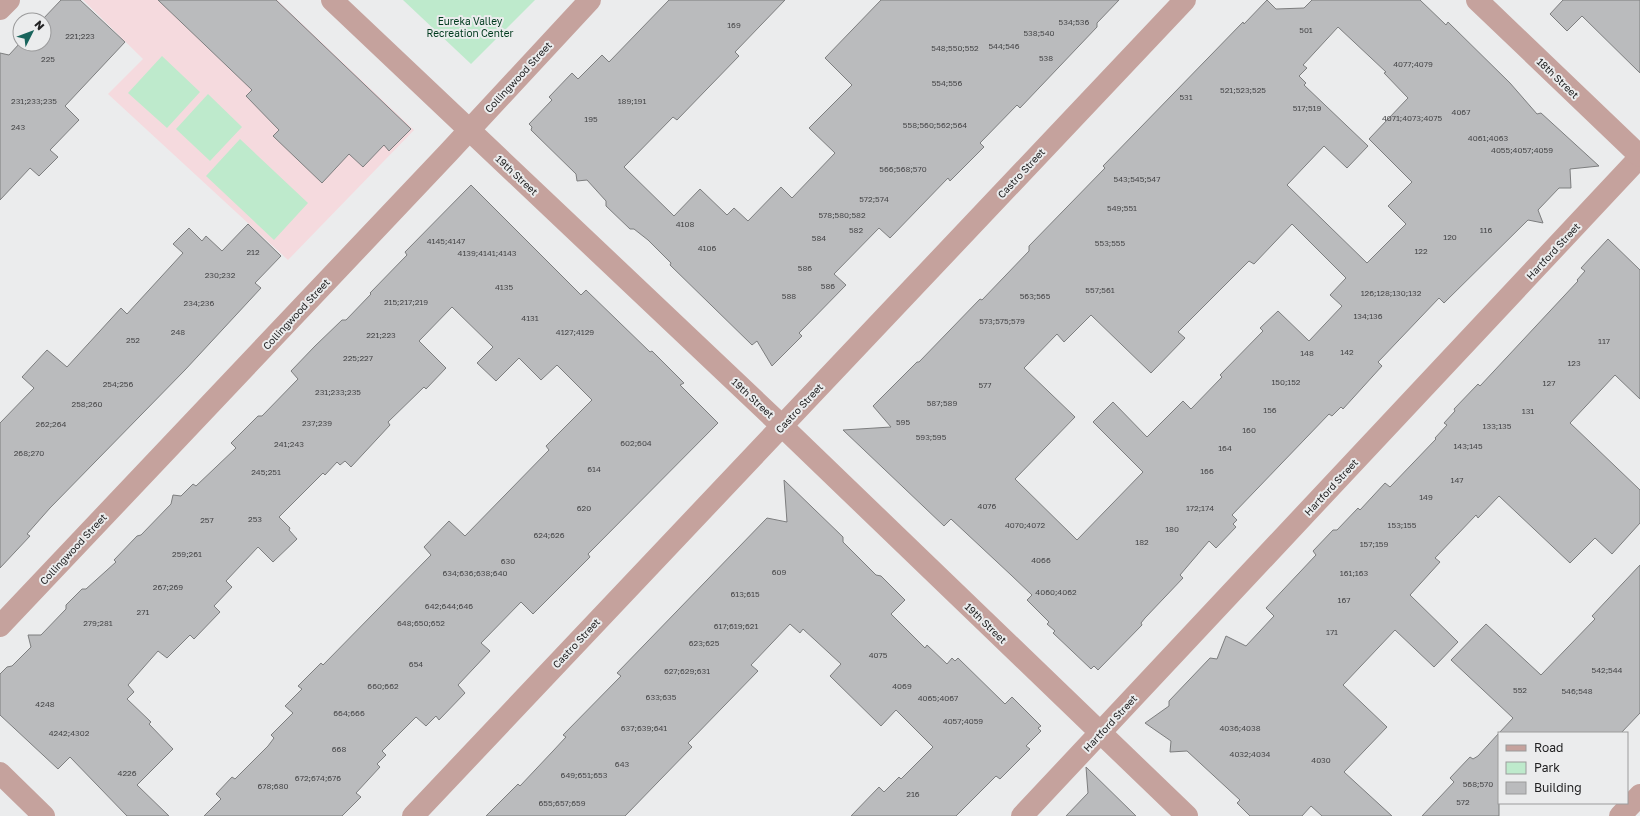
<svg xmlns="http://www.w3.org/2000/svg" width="1640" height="816" viewBox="0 0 1640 816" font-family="'Golos Text',sans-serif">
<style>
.education{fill:#f5dade}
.green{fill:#beeacc}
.building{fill:#babbbd;stroke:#7d7e7f;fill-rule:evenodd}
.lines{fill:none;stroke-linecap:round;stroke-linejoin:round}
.minor{stroke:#c5a29d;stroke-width:22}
.tertiary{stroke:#c5a29d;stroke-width:22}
.labels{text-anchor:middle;stroke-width:4;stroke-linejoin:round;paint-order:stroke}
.number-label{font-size:8px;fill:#48484a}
.park-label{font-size:10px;fill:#003a1e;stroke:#ebeced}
.street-label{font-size:10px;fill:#222223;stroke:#ebeced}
</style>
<rect width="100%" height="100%" fill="#ebeced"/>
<!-- education -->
<path class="education" d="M 83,0 L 277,0 L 414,130 L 288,260 L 108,94 L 143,59 Z"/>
<!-- green -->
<path class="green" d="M 403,0 L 535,0 L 471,64 Z
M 162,56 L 200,92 L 167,128 L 128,93 Z
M 208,94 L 242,127 L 210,161 L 176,129 Z
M 240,139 L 308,203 L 274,240 L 206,176 Z"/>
<!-- building -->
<path class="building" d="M 61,0 L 80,0 L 125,42 L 65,106 L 79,120 L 50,150 L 58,157 L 39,176 L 30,168 L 0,200 L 0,53 L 9,55 L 20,43 L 44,44 L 44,20 L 42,20 Z
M 158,0 L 276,0 L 411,129 L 389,151 L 384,145 L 363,167 L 349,154 L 322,183 L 273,136 L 279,130 L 246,96 L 252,90 Z
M 669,0 L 785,0 L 735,52 L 739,56 L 707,89 L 677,120 L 673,117 L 624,167 L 674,216 L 700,189 L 727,215 L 734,208 L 748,221 L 781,187 L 792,198 L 835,153 L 809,128 L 852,85 L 825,58 L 881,0 L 1119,0 L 1097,23 L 1097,27 L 1020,108 L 1017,105 L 980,143 L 984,147 L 950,181 L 948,178 L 890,238 L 879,228 L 834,274 L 846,285 L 799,333 L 802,336 L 772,366 L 757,341 L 752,345 L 670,265 L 671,263 L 648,240 L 634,229 L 630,229 L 606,206 L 606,201 L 587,180 L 577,181 L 576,174 L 531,130 L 532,127 L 529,124 L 552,100 L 549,97 L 572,73 L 578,79 L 602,55 L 609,62 Z
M 1267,0 L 1276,9 L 1304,8 L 1312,0 L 1420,0 L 1446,25 L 1448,22 L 1510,83 L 1537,114 L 1541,113 L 1599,166 L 1570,169 L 1571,188 L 1559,188 L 1538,210 L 1543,223 L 1528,220 L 1444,303 L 1439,298 L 1378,362 L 1382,366 L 1343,409 L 1341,407 L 1332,416 L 1329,414 L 1232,515 L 1237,520 L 1233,524 L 1236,527 L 1216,548 L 1209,541 L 1180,575 L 1183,578 L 1145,618 L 1141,623 L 1142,625 L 1098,670 L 1094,666 L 1091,669 L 1053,633 L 1055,631 L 1047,624 L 1049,622 L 1027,600 L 1032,595 L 1011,575 L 951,519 L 944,526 L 843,430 L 891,427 L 873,406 L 917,362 L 919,362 L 980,299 L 982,300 L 1029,251 L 1029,246 L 1105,168 L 1103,166 L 1243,22 L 1244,24 ZM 1338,27 L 1386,72 L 1384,73 L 1408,98 L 1369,139 L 1412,182 L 1388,206 L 1406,224 L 1367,263 L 1287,185 L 1324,146 L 1347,168 L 1368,146 L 1304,85 L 1306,83 L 1299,76 L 1307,68 L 1303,65 ZM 1292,224 L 1346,278 L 1330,295 L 1342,306 L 1309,341 L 1278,311 L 1260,328 L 1263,331 L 1220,375 L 1222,377 L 1191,409 L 1183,401 L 1147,437 L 1113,402 L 1093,422 L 1143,472 L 1077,540 L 1015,479 L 1075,417 L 1024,368 L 1057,334 L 1064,342 L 1091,315 L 1151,373 L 1185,338 L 1178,332 L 1249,261 L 1254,264 Z
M 1563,0 L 1640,0 L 1640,73 L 1582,16 L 1567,31 L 1550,14 Z
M 471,185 L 581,295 L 586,290 L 650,352 L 652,351 L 684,383 L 680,385 L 718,423 L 588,554 L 590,557 L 533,614 L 521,602 L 481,643 L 490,651 L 458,685 L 465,693 L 439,720 L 436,716 L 426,726 L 416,717 L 382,751 L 386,755 L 377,764 L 380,767 L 356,793 L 361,797 L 342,816 L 204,816 L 221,799 L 216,794 L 232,777 L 235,779 L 268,746 L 274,738 L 271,735 L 293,713 L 285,706 L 302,689 L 298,686 L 321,663 L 323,665 L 431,555 L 424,547 L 449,521 L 465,536 L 549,450 L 546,446 L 592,400 L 557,365 L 541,380 L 519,358 L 496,381 L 477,363 L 493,347 L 452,307 L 419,341 L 446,368 L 426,389 L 424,387 L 388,422 L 390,425 L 351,467 L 345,461 L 340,465 L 337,462 L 325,475 L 323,473 L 279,517 L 290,528 L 289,530 L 297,539 L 273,562 L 258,547 L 226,581 L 232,587 L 214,606 L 220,612 L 194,639 L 190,635 L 167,658 L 158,651 L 128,685 L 134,692 L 127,699 L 151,722 L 149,724 L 173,749 L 137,785 L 169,816 L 127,816 L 70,757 L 58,769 L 0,715 L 0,674 L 7,667 L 12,666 L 31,647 L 28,635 L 41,635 L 66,609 L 66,605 L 82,589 L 86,589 L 116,562 L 114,560 L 137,536 L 141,535 L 171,504 L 173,495 L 181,496 L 193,484 L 196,486 L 236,448 L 231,443 L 258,416 L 262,416 L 298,379 L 291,371 L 315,346 L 342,320 L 346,320 L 371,294 L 370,293 L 407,255 L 405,252 Z
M 248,224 L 281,256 L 255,283 L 261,288 L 185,370 L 50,508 L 27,534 L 30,536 L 0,568 L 0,423 L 34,388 L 22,377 L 47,350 L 67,367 L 121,308 L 127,314 L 183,253 L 173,244 L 189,228 L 202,241 L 206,236 L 222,251 Z
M 1608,239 L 1640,270 L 1640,399 L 1615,375 L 1570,423 L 1640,490 L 1640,523 L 1612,554 L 1595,538 L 1570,563 L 1499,496 L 1478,518 L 1476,515 L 1435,558 L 1440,562 L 1410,595 L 1458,642 L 1434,667 L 1395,630 L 1343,685 L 1387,727 L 1344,772 L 1392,816 L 1322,816 L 1311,806 L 1302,816 L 1250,816 L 1237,803 L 1240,800 L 1187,751 L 1170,752 L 1171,741 L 1145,723 L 1169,706 L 1169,701 L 1210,658 L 1217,659 L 1226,636 L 1246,646 L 1274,616 L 1266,608 L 1316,555 L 1313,551 L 1333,530 L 1337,530 L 1358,508 L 1360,510 L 1385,483 L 1390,487 L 1436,439 L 1435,438 L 1447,425 L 1444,423 L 1455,411 L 1454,409 L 1478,384 L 1480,386 L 1578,281 L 1577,280 L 1585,271 L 1581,268 Z
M 784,480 L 843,537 L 843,542 L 876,575 L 881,576 L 905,600 L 891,614 L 925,648 L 927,645 L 947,664 L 952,658 L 955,661 L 958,658 L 1005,704 L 1012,697 L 1041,726 L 1038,728 L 1041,731 L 1026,746 L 1030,749 L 1000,779 L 996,776 L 956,816 L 851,816 L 879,787 L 884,792 L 899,777 L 901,779 L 933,747 L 896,710 L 881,726 L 830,676 L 841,664 L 803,629 L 800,633 L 790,624 L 751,665 L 758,671 L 688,743 L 692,747 L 625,816 L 486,816 L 518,784 L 520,786 L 553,751 L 566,737 L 563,735 L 621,676 L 617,673 L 767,518 L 787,522 Z
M 1640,565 L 1640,713 L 1621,733 L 1499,733 L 1513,718 L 1451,660 L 1486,624 L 1541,675 L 1595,619 L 1592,616 Z
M 1499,733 L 1499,816 L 1422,816 L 1454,782 L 1450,778 L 1470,757 L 1473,759 L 1478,756 Z
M 1086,767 L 1136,816 L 1066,816 L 1088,793 Z"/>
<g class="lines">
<!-- minor -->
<path class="minor" d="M 332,0 L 782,426 L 1187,816
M 0,9 L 9,0
M 0,626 L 448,153 L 590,0
M 0,773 L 44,816
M 1022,816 L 1640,157
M 1620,816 L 1640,795"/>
<!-- tertiary -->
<path class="tertiary" d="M 1477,0 L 1640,156
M 413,816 L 1185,0"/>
</g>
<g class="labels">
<!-- number labels -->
<g class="number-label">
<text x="1074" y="25">534;536</text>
<text x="734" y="28">169</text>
<text x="1306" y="33">501</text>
<text x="1039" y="36">538;540</text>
<text x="80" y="39">221;223</text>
<text x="1004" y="49">544;546</text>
<text x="955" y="51">548;550;552</text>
<text x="1046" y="61">538</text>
<text x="48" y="62">225</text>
<text x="1413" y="67">4077;4079</text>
<text x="947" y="86">554;556</text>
<text x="1243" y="93">521;523;525</text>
<text x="1186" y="100">531</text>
<text x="34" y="104">231;233;235</text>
<text x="632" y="104">189;191</text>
<text x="1307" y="111">517;519</text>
<text x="1461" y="115">4067</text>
<text x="1412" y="121">4071;4073;4075</text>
<text x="591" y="122">195</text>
<text x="935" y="128">558;560;562;564</text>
<text x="18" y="130">243</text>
<text x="1488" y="141">4061;4063</text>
<text x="1522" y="153">4055;4057;4059</text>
<text x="903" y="172">566;568;570</text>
<text x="1137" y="182">543;545;547</text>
<text x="874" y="202">572;574</text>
<text x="1122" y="211">549;551</text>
<text x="842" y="218">578;580;582</text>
<text x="685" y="227">4108</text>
<text x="856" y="233">582</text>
<text x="1486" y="233">116</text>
<text x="1450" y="240">120</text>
<text x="819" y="241">584</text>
<text x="446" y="244">4145;4147</text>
<text x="1110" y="246">553;555</text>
<text x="707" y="251">4106</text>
<text x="1421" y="254">122</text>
<text x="253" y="255">212</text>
<text x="487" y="256">4139;4141;4143</text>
<text x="805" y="271">586</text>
<text x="220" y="278">230;232</text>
<text x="828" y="289">586</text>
<text x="504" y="290">4135</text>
<text x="1100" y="293">557;561</text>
<text x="1391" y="296">126;128;130;132</text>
<text x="789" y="299">588</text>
<text x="1035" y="299">563;565</text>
<text x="406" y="305">215;217;219</text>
<text x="199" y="306">234;236</text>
<text x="1368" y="319">134;136</text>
<text x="530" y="321">4131</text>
<text x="1002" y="324">573;575;579</text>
<text x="178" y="335">248</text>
<text x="575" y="335">4127;4129</text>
<text x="381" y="338">221;223</text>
<text x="133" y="343">252</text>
<text x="1604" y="344">117</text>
<text x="1347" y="355">142</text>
<text x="1307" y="356">148</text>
<text x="358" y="361">225;227</text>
<text x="1574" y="366">123</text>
<text x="1286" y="385">150;152</text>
<text x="1549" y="386">127</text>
<text x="118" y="387">254;256</text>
<text x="985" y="388">577</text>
<text x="338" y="395">231;233;235</text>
<text x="942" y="406">587;589</text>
<text x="87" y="407">258;260</text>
<text x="1270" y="413">156</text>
<text x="1528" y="414">131</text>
<text x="903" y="425">595</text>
<text x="317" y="426">237;239</text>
<text x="51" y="427">262;264</text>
<text x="1497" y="429">133;135</text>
<text x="1249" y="433">160</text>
<text x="931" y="440">593;595</text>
<text x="636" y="446">602;604</text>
<text x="289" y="447">241;243</text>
<text x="1468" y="449">143;145</text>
<text x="1225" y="451">164</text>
<text x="29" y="456">268;270</text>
<text x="594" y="472">614</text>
<text x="1207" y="474">166</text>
<text x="266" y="475">245;251</text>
<text x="1457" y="483">147</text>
<text x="1426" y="500">149</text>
<text x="987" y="509">4076</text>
<text x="584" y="511">620</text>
<text x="1200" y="511">172;174</text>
<text x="255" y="522">253</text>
<text x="207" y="523">257</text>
<text x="1025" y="528">4070;4072</text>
<text x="1402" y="528">153;155</text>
<text x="1172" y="532">180</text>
<text x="549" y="538">624;626</text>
<text x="1142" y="545">182</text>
<text x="1374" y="547">157;159</text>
<text x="187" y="557">259;261</text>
<text x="1041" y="563">4066</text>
<text x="508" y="564">630</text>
<text x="779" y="575">609</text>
<text x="475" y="576">634;636;638;640</text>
<text x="1354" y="576">161;163</text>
<text x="168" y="590">267;269</text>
<text x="1056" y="595">4060;4062</text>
<text x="745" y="597">613;615</text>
<text x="1344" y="603">167</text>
<text x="449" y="609">642;644;646</text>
<text x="143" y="615">271</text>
<text x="98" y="626">279;281</text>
<text x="421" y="626">648;650;652</text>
<text x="736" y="629">617;619;621</text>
<text x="1332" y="635">171</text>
<text x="704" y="646">623;625</text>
<text x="878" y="658">4075</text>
<text x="416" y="667">654</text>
<text x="1607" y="673">542;544</text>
<text x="687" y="674">627;629;631</text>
<text x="383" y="689">660;662</text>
<text x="902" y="689">4069</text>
<text x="1520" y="693">552</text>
<text x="1577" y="694">546;548</text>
<text x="661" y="700">633;635</text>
<text x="938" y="701">4065;4067</text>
<text x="45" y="707">4248</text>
<text x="349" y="716">664;666</text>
<text x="963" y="724">4057;4059</text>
<text x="644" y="731">637;639;641</text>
<text x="1240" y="731">4036;4038</text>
<text x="69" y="736">4242;4302</text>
<text x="339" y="752">668</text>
<text x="1250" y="757">4032;4034</text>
<text x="1321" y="763">4030</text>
<text x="622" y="767">643</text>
<text x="127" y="776">4226</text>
<text x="584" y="778">649;651;653</text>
<text x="318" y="781">672;674;676</text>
<text x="1478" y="787">568;570</text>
<text x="273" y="789">678;680</text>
<text x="913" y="797">216</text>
<text x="1463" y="805">572</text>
<text x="562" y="806">655;657;659</text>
</g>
<!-- park labels -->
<g class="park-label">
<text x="470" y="25">Eureka Valley<tspan x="470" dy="12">Recreation Center</tspan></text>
</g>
<!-- street labels -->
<g class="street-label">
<text transform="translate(518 77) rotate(-47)" y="4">Collingwood Street</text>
<text transform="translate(1558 78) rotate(44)" y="4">18th Street</text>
<text transform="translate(1021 173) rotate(-47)" y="4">Castro Street</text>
<text transform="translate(517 175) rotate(43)" y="4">19th Street</text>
<text transform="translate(1553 251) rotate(-47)" y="4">Hartford Street</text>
<text transform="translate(296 314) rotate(-47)" y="4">Collingwood Street</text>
<text transform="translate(753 398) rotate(43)" y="4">19th Street</text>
<text transform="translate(799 408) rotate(-47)" y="4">Castro Street</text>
<text transform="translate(1331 487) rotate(-47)" y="4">Hartford Street</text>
<text transform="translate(73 549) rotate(-47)" y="4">Collingwood Street</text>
<text transform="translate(986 623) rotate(44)" y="4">19th Street</text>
<text transform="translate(576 643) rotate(-47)" y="4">Castro Street</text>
<text transform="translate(1110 723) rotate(-47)" y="4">Hartford Street</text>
</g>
</g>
<!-- legend -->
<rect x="1498" y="732" width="130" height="72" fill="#ebeced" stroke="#9b9b9c"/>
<rect x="1506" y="745" width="20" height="6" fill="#c5a29d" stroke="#9b9b9c"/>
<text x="1534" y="752" font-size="12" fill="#222223">Road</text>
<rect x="1506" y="762" width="20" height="12" fill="#beeacc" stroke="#9b9b9c"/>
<text x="1534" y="772" font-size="12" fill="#222223">Park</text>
<rect x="1506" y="782" width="20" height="12" fill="#babbbd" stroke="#9b9b9c"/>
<text x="1534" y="792" font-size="12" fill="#222223">Building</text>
<!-- north arrow -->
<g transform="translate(32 32) rotate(48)"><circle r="19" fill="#ebeced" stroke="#9b9b9c"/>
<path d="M0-3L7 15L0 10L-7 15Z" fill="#18645c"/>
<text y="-6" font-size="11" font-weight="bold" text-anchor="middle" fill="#222223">N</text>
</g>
</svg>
